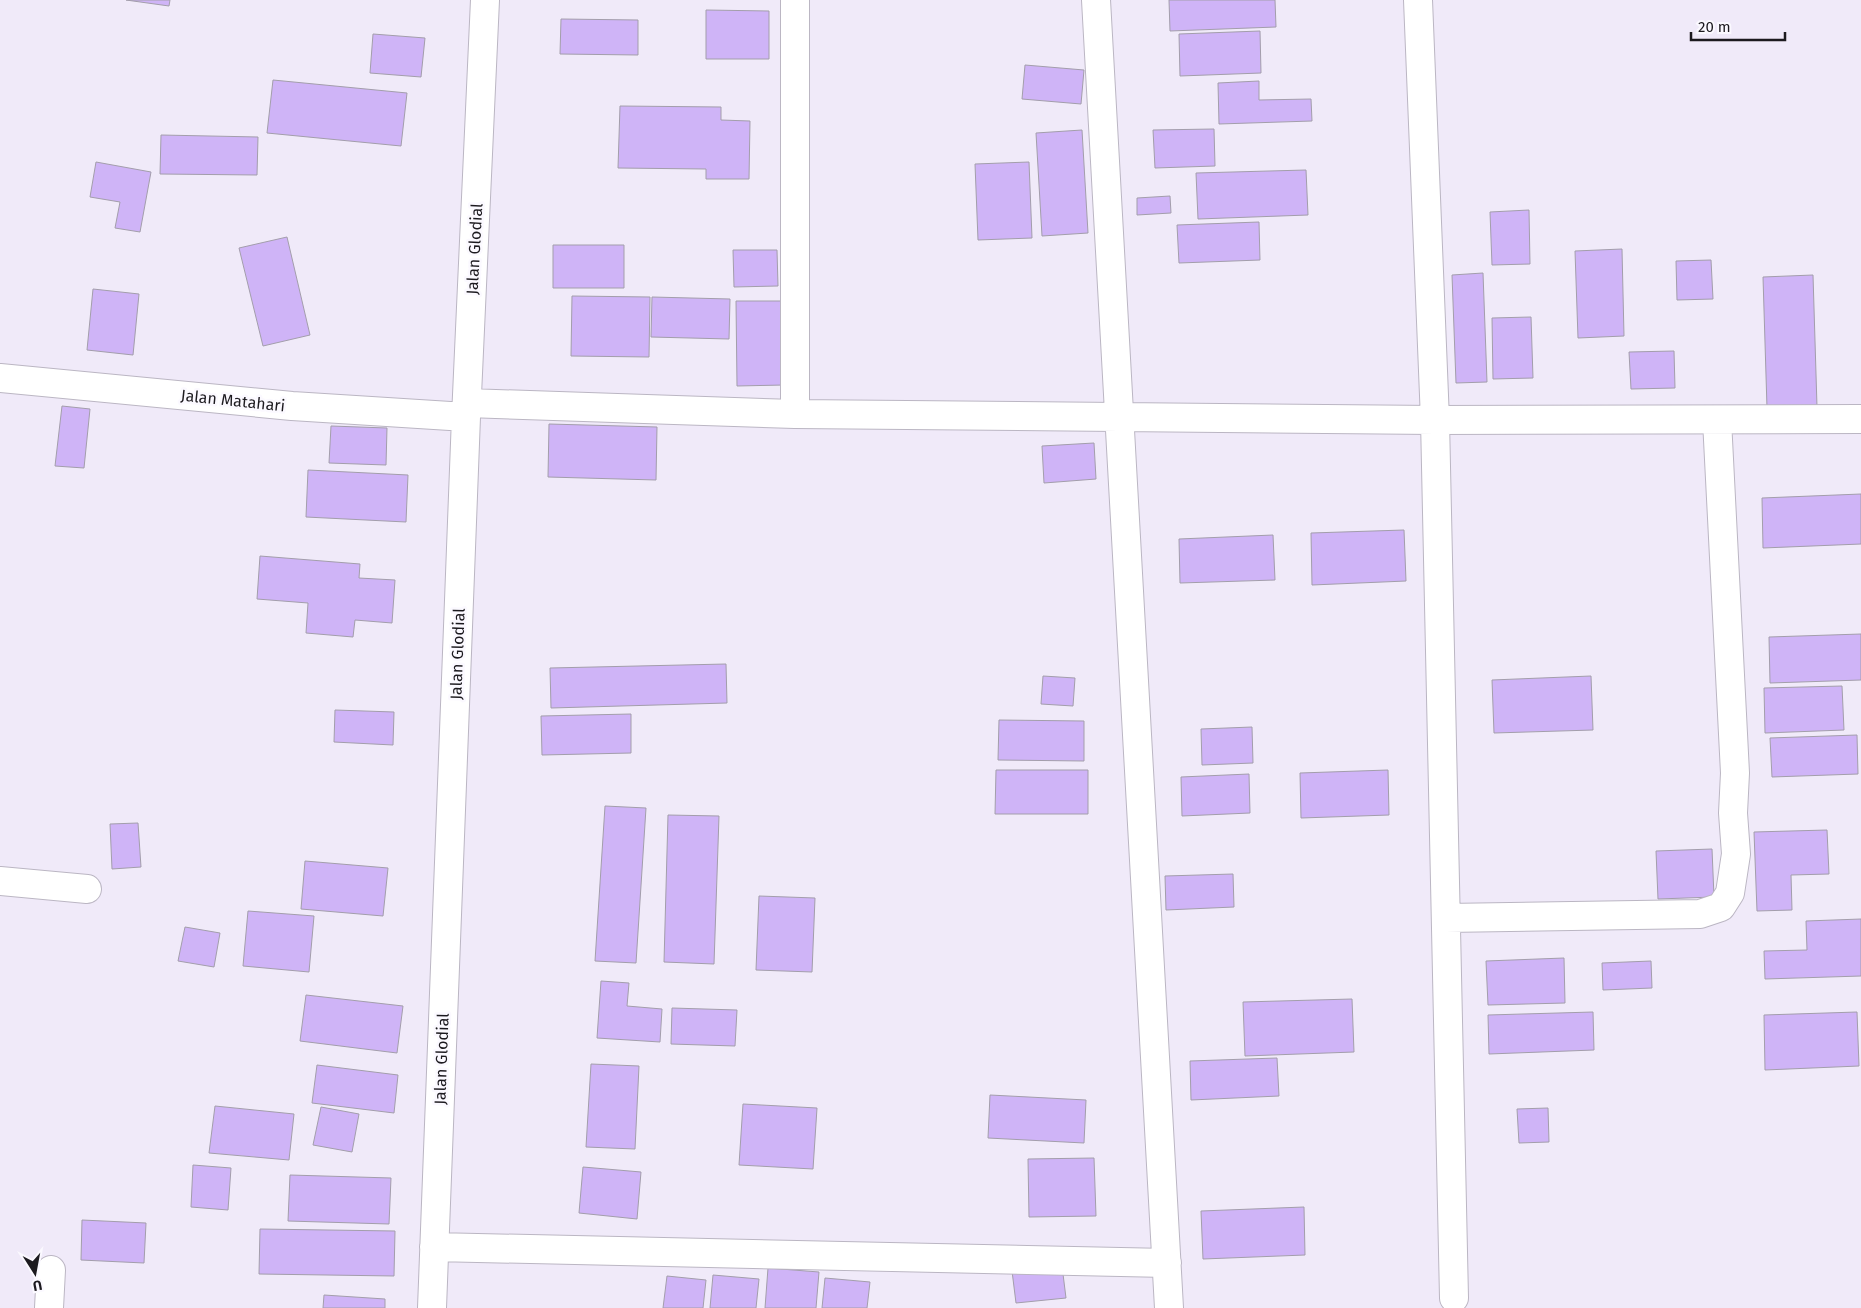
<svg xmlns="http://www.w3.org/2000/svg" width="1861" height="1308" viewBox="0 0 1861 1308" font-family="'Fira Sans',sans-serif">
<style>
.building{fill:#cfb4f7;stroke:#a39eab}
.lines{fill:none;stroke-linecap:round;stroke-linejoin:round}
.minor-casing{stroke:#bbb6c3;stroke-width:30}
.minor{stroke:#fff;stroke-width:28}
.labels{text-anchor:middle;stroke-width:5;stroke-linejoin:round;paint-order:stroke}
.street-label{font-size:16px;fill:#1c1a1f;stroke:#fbf9ff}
</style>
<rect width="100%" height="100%" fill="#f0eaf9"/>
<!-- building -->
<path class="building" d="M 126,0 L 170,0 L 169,6 Z
M 1169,0 L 1275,0 L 1276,27 L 1170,31 Z
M 706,10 L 769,11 L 769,59 L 706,59 Z
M 561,19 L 638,20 L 638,55 L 560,54 Z
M 1260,31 L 1261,73 L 1180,76 L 1179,34 Z
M 373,34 L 425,38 L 421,77 L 370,73 Z
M 1025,65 L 1084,70 L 1081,104 L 1022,99 Z
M 273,80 L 407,93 L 401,146 L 267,133 Z
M 1259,81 L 1259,100 L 1311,99 L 1312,121 L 1219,124 L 1218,83 Z
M 620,106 L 721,107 L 721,120 L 750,121 L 749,179 L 706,179 L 706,169 L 618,168 Z
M 1214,129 L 1215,166 L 1155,168 L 1153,130 Z
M 1082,130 L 1088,233 L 1042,236 L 1036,133 Z
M 161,135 L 258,137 L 257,175 L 160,174 Z
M 96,162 L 151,172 L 140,232 L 115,228 L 120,202 L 90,197 Z
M 1029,162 L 1032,238 L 978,240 L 975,164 Z
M 1306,170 L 1308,215 L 1198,219 L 1196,173 Z
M 1170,196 L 1171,213 L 1137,215 L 1137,198 Z
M 1529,210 L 1530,264 L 1492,265 L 1490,212 Z
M 1259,222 L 1260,260 L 1179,263 L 1177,225 Z
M 287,237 L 310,335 L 263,346 L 239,248 Z
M 553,245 L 624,245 L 624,288 L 553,288 Z
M 1622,249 L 1624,336 L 1578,338 L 1575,251 Z
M 733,250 L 777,250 L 778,286 L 734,287 Z
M 1711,260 L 1713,299 L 1677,300 L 1676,261 Z
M 1483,273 L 1487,382 L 1456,383 L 1452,275 Z
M 1813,275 L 1817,407 L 1767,408 L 1763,277 Z
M 93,289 L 139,294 L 133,355 L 87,350 Z
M 572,296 L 650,297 L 649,357 L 571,356 Z
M 652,297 L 730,299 L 729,339 L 651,337 Z
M 736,301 L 783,301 L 784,385 L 737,386 Z
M 1531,317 L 1533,378 L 1493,379 L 1492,318 Z
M 1674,351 L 1675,388 L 1631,389 L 1629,352 Z
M 62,406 L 90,409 L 84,468 L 55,466 Z
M 549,424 L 657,427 L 656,480 L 548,477 Z
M 331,426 L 387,428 L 386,465 L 329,463 Z
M 1094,443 L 1096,479 L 1044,483 L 1042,446 Z
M 308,470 L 408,475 L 406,522 L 306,517 Z
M 1861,494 L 1861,544 L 1763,548 L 1762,498 Z
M 1404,530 L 1406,581 L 1312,585 L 1311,533 Z
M 1273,535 L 1275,580 L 1180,583 L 1179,539 Z
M 260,556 L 360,564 L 359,578 L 395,580 L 392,623 L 355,620 L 353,637 L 306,633 L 308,603 L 257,599 Z
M 1861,634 L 1861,680 L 1770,683 L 1769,637 Z
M 726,664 L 727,703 L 551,708 L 550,668 Z
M 1043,676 L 1075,678 L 1073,706 L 1041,704 Z
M 1591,676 L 1593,730 L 1494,733 L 1492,680 Z
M 1842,686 L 1844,730 L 1765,733 L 1764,688 Z
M 335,710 L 394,712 L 393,745 L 334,742 Z
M 631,714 L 631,753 L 542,755 L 541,716 Z
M 999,720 L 1084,721 L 1084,761 L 998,760 Z
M 1252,727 L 1253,763 L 1202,765 L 1201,729 Z
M 1857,735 L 1858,774 L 1772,777 L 1770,738 Z
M 996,770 L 1088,770 L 1088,814 L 995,814 Z
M 1388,770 L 1389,815 L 1301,818 L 1300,773 Z
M 1249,774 L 1250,813 L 1182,816 L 1181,777 Z
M 605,806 L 646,808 L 636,963 L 595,961 Z
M 668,815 L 719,816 L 714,964 L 664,962 Z
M 138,823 L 141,867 L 112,869 L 110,824 Z
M 1827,830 L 1829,874 L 1791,875 L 1792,910 L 1757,911 L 1754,832 Z
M 1712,849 L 1714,897 L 1658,899 L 1656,851 Z
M 305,861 L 388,868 L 383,916 L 301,909 Z
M 1233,874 L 1234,907 L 1166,910 L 1165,876 Z
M 759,896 L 815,898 L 812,972 L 756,970 Z
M 248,911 L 314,916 L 309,972 L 243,966 Z
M 1861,919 L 1861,976 L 1765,979 L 1764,951 L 1807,950 L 1806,921 Z
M 185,927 L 220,933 L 214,967 L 178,961 Z
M 1564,958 L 1565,1003 L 1488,1005 L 1486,961 Z
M 1651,961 L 1652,988 L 1603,990 L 1602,963 Z
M 601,981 L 629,983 L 627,1006 L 662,1009 L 660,1042 L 597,1038 Z
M 306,995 L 403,1006 L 397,1053 L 300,1041 Z
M 1352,999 L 1354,1052 L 1245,1056 L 1243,1002 Z
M 672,1008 L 737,1010 L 735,1046 L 671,1044 Z
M 1593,1012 L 1594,1050 L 1489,1054 L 1488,1015 Z
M 1857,1012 L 1859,1066 L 1765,1070 L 1764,1015 Z
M 1277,1058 L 1279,1096 L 1191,1100 L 1190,1061 Z
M 591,1064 L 639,1066 L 635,1149 L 586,1147 Z
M 317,1065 L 398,1075 L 394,1113 L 312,1103 Z
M 990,1095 L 1086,1100 L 1084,1143 L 988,1138 Z
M 743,1104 L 817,1108 L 813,1169 L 739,1165 Z
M 215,1106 L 294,1114 L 289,1160 L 209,1153 Z
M 321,1107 L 359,1114 L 352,1152 L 313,1145 Z
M 1548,1108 L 1549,1142 L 1519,1143 L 1517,1109 Z
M 1094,1158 L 1096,1216 L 1029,1217 L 1028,1159 Z
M 193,1165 L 231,1168 L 228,1210 L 191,1207 Z
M 583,1167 L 641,1172 L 637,1219 L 579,1213 Z
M 290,1175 L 391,1178 L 389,1224 L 288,1221 Z
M 1304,1207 L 1305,1255 L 1203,1259 L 1201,1211 Z
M 82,1220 L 146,1223 L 144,1263 L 81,1260 Z
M 260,1229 L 395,1231 L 394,1276 L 259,1274 Z
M 1062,1266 L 1066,1298 L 1016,1303 L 1012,1271 Z
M 768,1268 L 819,1272 L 816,1308 L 765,1308 Z
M 713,1275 L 759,1279 L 756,1308 L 710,1308 Z
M 667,1276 L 706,1280 L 703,1308 L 663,1308 Z
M 825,1278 L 870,1282 L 867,1308 L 822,1308 Z
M 324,1295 L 385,1299 L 385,1308 L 323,1308 Z"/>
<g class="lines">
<!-- minor casing -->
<g class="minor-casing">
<path id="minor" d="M 1096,0 L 1169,1308
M 1418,0 L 1435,420 L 1454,1298
M 0,378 L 292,406 L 466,417
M 467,403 L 795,414 L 1435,420 L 1861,419
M 795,414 L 795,0
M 0,881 L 87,889
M 1446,918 L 1700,914 L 1721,907 L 1730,893 L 1736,854 L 1733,813 L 1735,773 L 1717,420
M 434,1247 L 1167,1263
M 49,1308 L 51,1270
M 432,1308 L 466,417 L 485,0"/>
</g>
<!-- minor -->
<use href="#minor" class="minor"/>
</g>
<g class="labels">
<!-- street labels -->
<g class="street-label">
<text transform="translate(474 249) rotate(-87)" y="6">Jalan Glodial</text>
<text transform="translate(233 400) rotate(6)" y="6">Jalan Matahari</text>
<text transform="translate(457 654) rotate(-88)" y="6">Jalan Glodial</text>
<text transform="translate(441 1059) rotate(-88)" y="6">Jalan Glodial</text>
</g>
</g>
<!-- north arrow -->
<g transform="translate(35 1273) rotate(169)" stroke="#fbf9ff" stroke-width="4" paint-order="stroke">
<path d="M0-4L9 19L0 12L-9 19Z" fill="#1c1a1f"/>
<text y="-8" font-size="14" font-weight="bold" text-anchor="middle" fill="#1c1a1f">U</text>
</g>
<!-- scale -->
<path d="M1691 32v8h94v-8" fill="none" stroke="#1c1a1f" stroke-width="2.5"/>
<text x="1698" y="32" font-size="15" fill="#1c1a1f" stroke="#fbf9ff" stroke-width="4" paint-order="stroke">20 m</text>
</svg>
